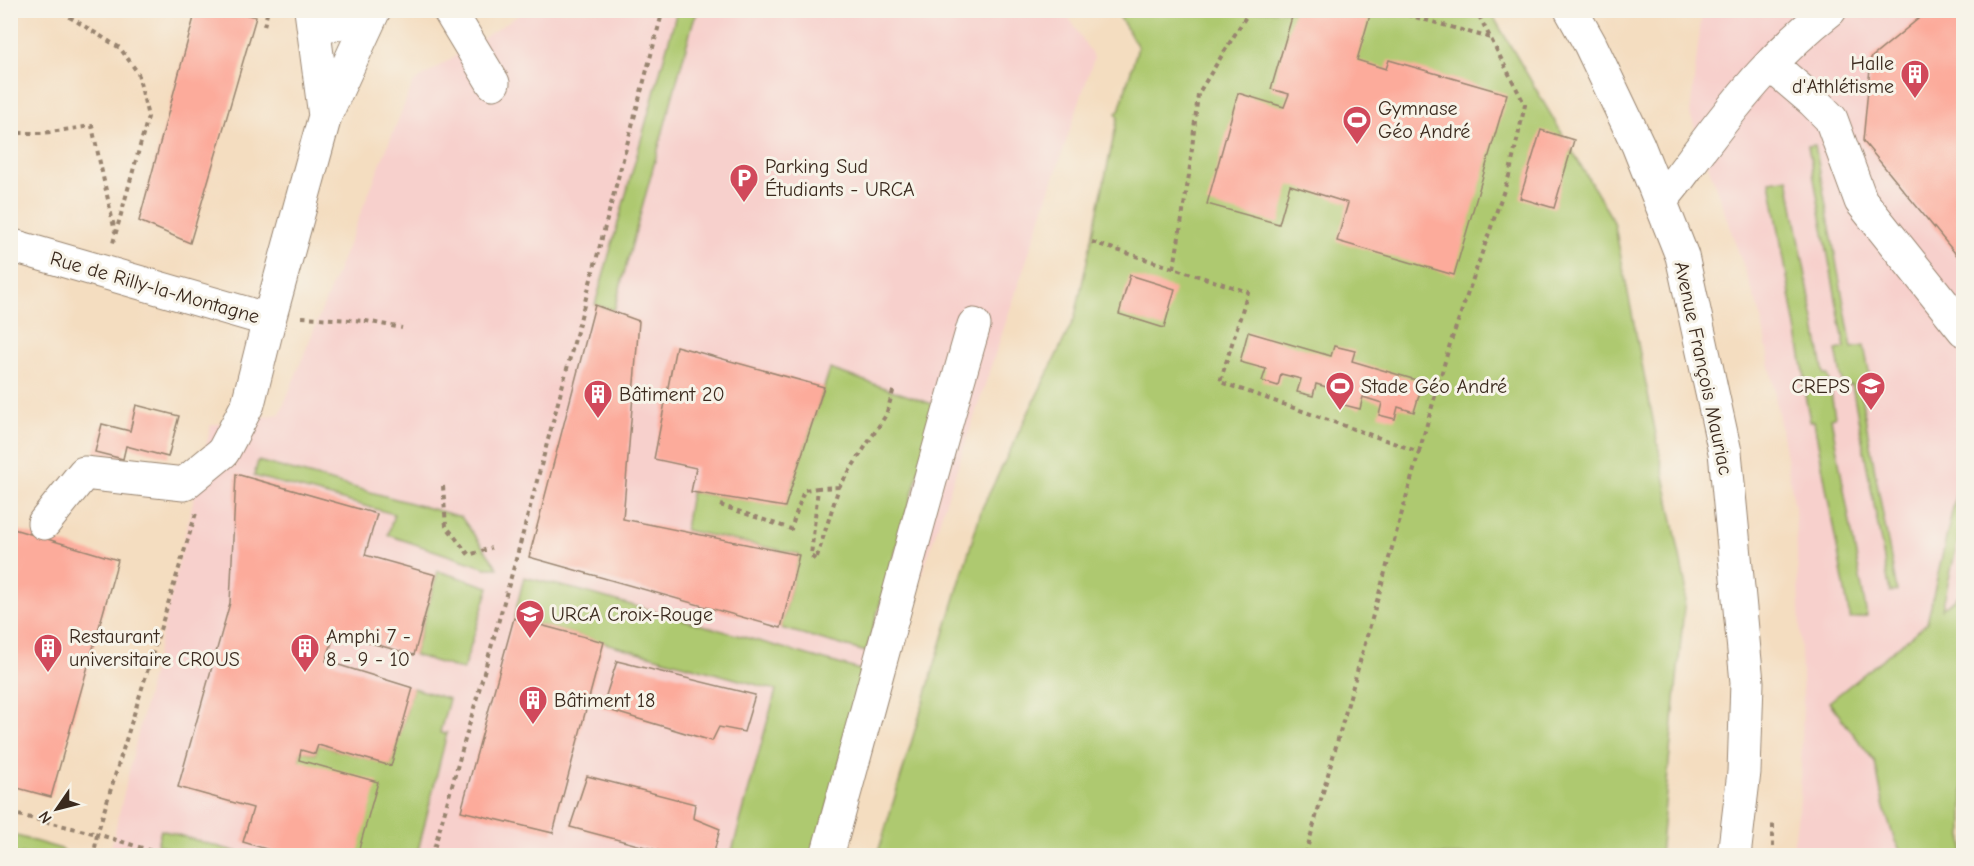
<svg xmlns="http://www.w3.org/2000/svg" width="1974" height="866" viewBox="0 0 1974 866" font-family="'Comic Neue',sans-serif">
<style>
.built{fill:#f7d0cc}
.green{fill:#aec96f;stroke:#747a46;stroke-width:1.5}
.building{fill:#fcab9b}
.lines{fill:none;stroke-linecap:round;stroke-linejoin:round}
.minor-casing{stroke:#98846f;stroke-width:35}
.path{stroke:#98846f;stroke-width:4;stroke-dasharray:4.5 4.5;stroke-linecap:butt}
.minor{stroke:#fff;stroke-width:33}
.labels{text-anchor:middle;stroke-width:6;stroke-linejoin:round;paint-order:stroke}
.poi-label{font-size:20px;fill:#3b2a1e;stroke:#f7f3e8;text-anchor:start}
.street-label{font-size:20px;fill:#3b2a1e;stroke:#f7f3e8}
</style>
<rect width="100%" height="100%" fill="#f7f3e8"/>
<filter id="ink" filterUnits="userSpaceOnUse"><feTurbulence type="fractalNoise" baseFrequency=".0167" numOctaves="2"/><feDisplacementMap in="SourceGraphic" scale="12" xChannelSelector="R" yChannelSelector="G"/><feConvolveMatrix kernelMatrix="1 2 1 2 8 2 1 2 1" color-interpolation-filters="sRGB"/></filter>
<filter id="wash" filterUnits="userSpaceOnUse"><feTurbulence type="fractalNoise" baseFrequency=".008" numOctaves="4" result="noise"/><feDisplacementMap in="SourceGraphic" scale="24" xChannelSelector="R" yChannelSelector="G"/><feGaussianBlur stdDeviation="1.35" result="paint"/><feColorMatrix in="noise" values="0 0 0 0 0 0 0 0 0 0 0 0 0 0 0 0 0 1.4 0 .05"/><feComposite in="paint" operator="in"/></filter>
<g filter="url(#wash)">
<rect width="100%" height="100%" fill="#f4ddc0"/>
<!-- built -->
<path class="built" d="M 525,11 L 1065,11 L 1094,58 L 828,855 L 109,856 L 211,425 L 280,414 L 413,83 Z
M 1702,11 L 1963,11 L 1963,855 L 1792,855 L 1800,800 L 1803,702 L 1795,508 L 1761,316 L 1690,114 Z"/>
<!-- green -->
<path class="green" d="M 677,11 L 698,11 L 693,22 L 614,310 L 595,305 Z
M 1116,11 L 1490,11 L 1614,222 L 1686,587 L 1660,855 L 877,856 L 982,508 L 1075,317 L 1118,117 L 1116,113 L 1119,111 L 1138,47 Z
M 1815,145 L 1852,348 L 1864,346 L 1871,382 L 1859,384 L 1897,591 L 1890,592 L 1852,385 L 1843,386 L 1836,350 L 1845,348 L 1808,146 Z
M 1788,178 L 1824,375 L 1828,375 L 1835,417 L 1831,418 L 1867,616 L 1850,619 L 1814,421 L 1810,421 L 1802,379 L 1805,378 L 1770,181 Z
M 830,369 L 938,406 L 866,652 L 781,628 L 799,554 L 685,530 L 691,492 L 785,506 Z
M 258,461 L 461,517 L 498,568 L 486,568 L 388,535 L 394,514 L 254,476 Z
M 1963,463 L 1963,519 L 1942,609 L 1963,592 L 1963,855 L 1903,855 L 1895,841 L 1884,808 L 1875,762 L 1829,702 L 1927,623 Z
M 438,571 L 489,587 L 463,670 L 414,655 Z
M 524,577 L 582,591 L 860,670 L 864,674 L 815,855 L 731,855 L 776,690 L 514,618 Z
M 413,688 L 449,699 L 440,732 L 444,734 L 447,733 L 417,855 L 357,855 L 299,760 L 301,750 L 315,754 L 318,745 L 391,765 Z
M 161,830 L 247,855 L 193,855 L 157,845 Z
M 10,834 L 61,849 L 68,855 L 11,855 Z"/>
<g id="blocks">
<!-- building -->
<path class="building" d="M 196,10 L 237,10 L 236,12 L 256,17 L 190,243 L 139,221 Z
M 1294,10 L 1356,10 L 1370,15 L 1357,60 L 1386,69 L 1389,60 L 1507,94 L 1454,275 L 1337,241 L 1348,203 L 1290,185 L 1279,224 L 1207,204 L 1238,93 L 1284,107 L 1289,94 L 1271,89 Z
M 1929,10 L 1964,10 L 1964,264 L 1863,141 L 1871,58 Z
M 1541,130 L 1574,140 L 1554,208 L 1520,198 Z
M 1130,275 L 1175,289 L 1164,328 L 1119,314 Z
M 595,305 L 639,321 L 623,519 L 799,555 L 781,628 L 529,557 Z
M 1248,332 L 1331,356 L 1334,346 L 1355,351 L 1352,361 L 1423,382 L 1414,412 L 1398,407 L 1395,419 L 1379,415 L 1382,403 L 1363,397 L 1360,409 L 1344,405 L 1347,393 L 1316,384 L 1313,396 L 1297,392 L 1301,379 L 1281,374 L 1278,386 L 1262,381 L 1266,369 L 1240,362 Z
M 676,346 L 824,387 L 785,507 L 691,492 L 696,468 L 654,459 Z
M 136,405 L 179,416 L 168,457 L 126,446 L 123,459 L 95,452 L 102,424 L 130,431 Z
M 236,474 L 377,514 L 365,555 L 436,575 L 414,655 L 335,633 L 326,661 L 413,688 L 391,766 L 318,745 L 315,754 L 301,750 L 299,760 L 378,782 L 357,856 L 271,856 L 273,851 L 243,842 L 253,808 L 178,787 L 230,603 Z
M 10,528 L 118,560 L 51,797 L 10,786 Z
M 514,618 L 604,642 L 553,833 L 461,811 Z
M 617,661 L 755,695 L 744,732 L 719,727 L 712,741 L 602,708 Z
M 587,776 L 695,804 L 693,818 L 720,829 L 713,856 L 679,856 L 570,827 Z"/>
</g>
</g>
<g filter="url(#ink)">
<use href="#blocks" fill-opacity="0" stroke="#98846f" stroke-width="1.5"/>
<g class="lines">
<!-- minor casing -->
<g class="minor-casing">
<path id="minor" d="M 311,10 L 325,116
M 311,10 L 331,25 L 373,11
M 449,10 L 493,83
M 1571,10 L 1590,44 L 1638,145 L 1682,256 L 1725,452 L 1747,682 L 1744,772 L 1734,856
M 1771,65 L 1813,101 L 1831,119 L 1861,201 L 1964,330
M 1660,201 C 1676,184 1688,165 1703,146 C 1740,97 1780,48 1830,10
M 10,245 L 269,320 L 325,116 L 374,10
M 44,523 L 84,473 L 184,484 L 223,452 L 248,404 L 269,320
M 827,856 C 876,679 923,501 974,325"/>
</g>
<!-- path -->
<path class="path" d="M 53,10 L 63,13 L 120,48 L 138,73 L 148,117 L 113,243
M 1390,10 L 1490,38
M 264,26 L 268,10
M 10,133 L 43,133 L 92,126 L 115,232
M 1092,242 L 1248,292 L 1220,382 L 1419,452 L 1305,856
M 1174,268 L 1189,175 L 1198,94 L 1250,10
M 302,317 L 366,321 L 402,328
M 1419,452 L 1450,344 L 1509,176 L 1525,105 L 1476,10
M 443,486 L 446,526 L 469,555 L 491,548
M 839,487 L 818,488 L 811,556 L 816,560 L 839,487 L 886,415 L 894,388
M 720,505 L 791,529 L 804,490 L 818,488
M 10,813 L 97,834 L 94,856
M 168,856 L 97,834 L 196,513
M 432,856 L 515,563 L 663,10
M 1773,856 L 1773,820"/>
<!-- minor -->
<use href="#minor" class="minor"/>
</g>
</g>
<!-- icons -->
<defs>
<g id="building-pin" transform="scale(1.5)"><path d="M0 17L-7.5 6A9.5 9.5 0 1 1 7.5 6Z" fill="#d1495b" stroke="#f7f3e8"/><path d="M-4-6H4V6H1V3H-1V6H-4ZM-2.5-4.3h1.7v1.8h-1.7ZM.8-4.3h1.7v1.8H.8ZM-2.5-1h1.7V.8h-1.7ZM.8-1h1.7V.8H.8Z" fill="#fff"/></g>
<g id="stadium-pin" transform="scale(1.5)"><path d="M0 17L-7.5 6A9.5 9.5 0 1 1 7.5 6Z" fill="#d1495b" stroke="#f7f3e8"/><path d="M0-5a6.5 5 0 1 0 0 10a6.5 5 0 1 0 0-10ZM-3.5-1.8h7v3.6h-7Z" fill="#fff"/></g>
<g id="parking-pin" transform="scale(1.5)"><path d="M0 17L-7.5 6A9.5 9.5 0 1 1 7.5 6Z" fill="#d1495b" stroke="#f7f3e8"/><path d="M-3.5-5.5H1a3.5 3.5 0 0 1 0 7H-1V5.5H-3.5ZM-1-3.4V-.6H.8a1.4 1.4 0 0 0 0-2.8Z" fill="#fff"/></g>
<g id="university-pin" transform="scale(1.5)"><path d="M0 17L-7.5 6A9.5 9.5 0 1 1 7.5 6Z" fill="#d1495b" stroke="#f7f3e8"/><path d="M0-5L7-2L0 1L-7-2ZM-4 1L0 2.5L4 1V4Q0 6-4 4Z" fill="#fff"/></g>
</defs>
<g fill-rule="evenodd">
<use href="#building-pin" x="1915" y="74"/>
<use href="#stadium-pin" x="1357" y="120"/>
<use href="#parking-pin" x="744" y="178"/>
<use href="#stadium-pin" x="1340" y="386"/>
<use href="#university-pin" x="1871" y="386"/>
<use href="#building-pin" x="598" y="394"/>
<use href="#university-pin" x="530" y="614"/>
<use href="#building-pin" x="48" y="648"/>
<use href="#building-pin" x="305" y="648"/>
<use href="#building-pin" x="533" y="700"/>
</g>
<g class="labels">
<!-- poi labels -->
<g class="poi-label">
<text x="1894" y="70" text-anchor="end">Halle<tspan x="1894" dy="23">d'Athlétisme</tspan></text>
<text x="1378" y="115">Gymnase<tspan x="1378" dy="23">Géo André</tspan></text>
<text x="765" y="173">Parking Sud<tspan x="765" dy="23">Étudiants - URCA</tspan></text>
<text x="1361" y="393">Stade Géo André</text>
<text x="1850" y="393" text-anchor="end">CREPS</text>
<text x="619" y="401">Bâtiment 20</text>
<text x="551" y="621">URCA Croix-Rouge</text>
<text x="69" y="643">Restaurant<tspan x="69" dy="23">universitaire CROUS</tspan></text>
<text x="326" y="643">Amphi 7 -<tspan x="326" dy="23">8 - 9 - 10</tspan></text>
<text x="554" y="707">Bâtiment 18</text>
</g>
<!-- street labels -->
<g class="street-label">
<text transform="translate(155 287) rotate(16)" y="7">Rue de Rilly-la-Montagne</text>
<text transform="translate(1704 368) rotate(78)" y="7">Avenue François Mauriac</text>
</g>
</g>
<!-- margin -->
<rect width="1974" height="866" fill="none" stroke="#f7f3e8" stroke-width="36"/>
<!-- north arrow -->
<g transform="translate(57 809) rotate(235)" stroke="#f7f3e8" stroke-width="4.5" paint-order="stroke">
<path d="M0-4.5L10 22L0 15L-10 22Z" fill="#3b2a1e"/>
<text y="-9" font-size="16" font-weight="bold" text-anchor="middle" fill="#3b2a1e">N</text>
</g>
</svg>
